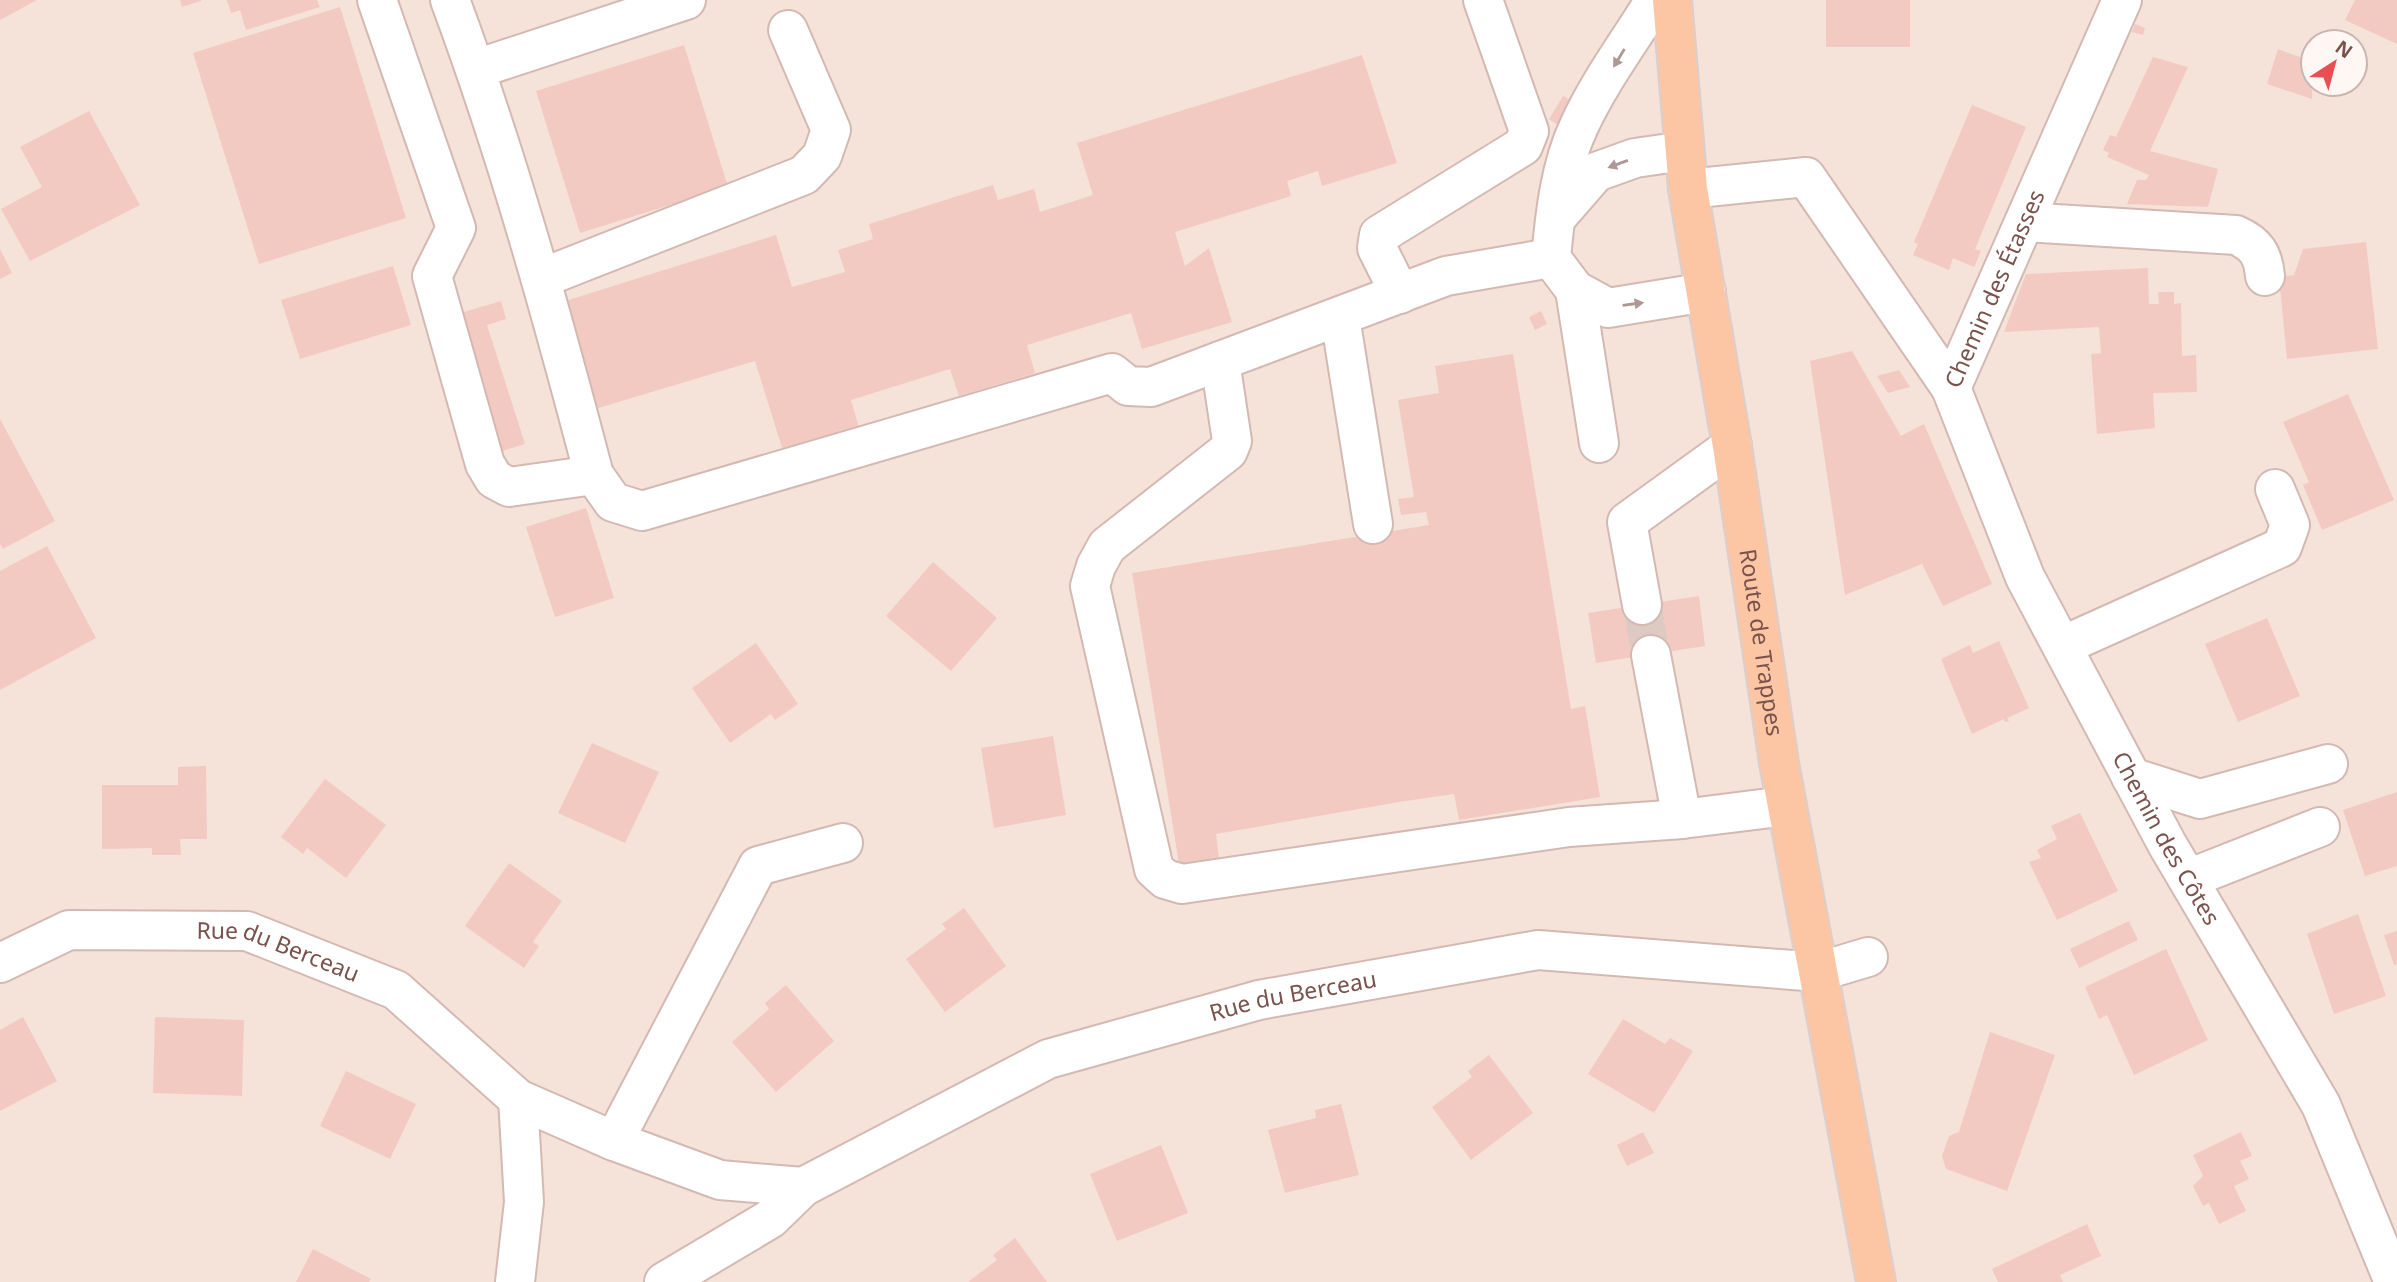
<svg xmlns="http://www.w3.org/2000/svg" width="2397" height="1282" viewBox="0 0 2397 1282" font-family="'Noto Sans',sans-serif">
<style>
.residential{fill:#f5e2d9;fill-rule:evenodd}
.building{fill:#f3cac2}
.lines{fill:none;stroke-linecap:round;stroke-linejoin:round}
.minor-tunnel{stroke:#dccac3;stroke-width:38;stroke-dasharray:38 19;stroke-linecap:butt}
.minor-casing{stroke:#d3b9b2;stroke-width:42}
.major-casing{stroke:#dacfcd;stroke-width:42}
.minor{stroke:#fff;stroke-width:38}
.major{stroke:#fcc6a4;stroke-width:38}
.oneway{fill:#af9794}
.labels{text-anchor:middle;stroke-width:5;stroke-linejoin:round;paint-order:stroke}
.street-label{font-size:23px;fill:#7a524c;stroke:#fff7f3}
</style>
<rect width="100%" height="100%" fill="#fdf2eb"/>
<!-- residential -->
<path class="residential" d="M 0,0 L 2397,0 L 2397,1282 L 0,1282 ZM 2313,42 L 2355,42 L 2355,84 L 2313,84 Z"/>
<!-- building -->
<path class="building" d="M 0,0 L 37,0 L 0,20 Z
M 180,0 L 201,0 L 201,1 L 182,7 Z
M 227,0 L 317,0 L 320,7 L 246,30 L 240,10 L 231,13 Z
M 1826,0 L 1910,0 L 1910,47 L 1826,47 Z
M 2355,0 L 2397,0 L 2397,44 L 2345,20 Z
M 340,7 L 406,218 L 259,264 L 193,53 Z
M 2135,24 L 2145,28 L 2143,35 L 2132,32 Z
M 684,45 L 728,187 L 580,233 L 536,91 Z
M 2278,49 L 2313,62 L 2312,99 L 2267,84 Z
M 1362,55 L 1397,163 L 1322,186 L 1318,171 L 1287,181 L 1291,196 L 1175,232 L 1185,266 L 1209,248 L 1232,322 L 1142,349 L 1131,313 L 1027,345 L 1035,373 L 959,396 L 950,369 L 851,400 L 859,428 L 783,451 L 755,361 L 595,409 L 562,302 L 776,235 L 792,287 L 845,272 L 838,250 L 873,239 L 869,224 L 993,185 L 998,200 L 1034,189 L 1040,212 L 1093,195 L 1077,143 Z
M 2153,57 L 2188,67 L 2150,151 L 2218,169 L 2208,207 L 2127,204 L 2137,180 L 2146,180 L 2149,175 L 2107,157 L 2109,153 L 2103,150 L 2110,135 L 2116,137 Z
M 1563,96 L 1572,101 L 1558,125 L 1549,119 Z
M 1972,105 L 2026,127 L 1975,249 L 1981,251 L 1974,267 L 1953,258 L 1949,270 L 1913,255 L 1918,244 L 1914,242 Z
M 89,111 L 140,205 L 30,261 L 1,209 L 42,187 L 20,147 Z
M 2366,242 L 2378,349 L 2287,359 L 2279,277 L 2294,275 L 2303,249 Z
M 0,249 L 12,273 L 0,279 Z
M 393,266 L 411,325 L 300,359 L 281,300 Z
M 2148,268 L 2149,304 L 2159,304 L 2158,292 L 2174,292 L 2174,304 L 2181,303 L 2182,356 L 2196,355 L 2197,392 L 2153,393 L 2155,428 L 2097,434 L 2091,354 L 2101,353 L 2099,327 L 2004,332 L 2026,274 Z
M 501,301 L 506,319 L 487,325 L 525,444 L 496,453 L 454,315 Z
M 1541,311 L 1547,324 L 1535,330 L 1529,317 Z
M 1852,351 L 1901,436 L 1924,424 L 1992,584 L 1943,606 L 1922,564 L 1845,595 L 1810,361 Z
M 1513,354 L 1571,709 L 1585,706 L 1600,797 L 1459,820 L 1454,794 L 1399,802 L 1216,834 L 1219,858 L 1179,864 L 1132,573 L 1429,525 L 1426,512 L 1401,515 L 1398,499 L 1414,497 L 1398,400 L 1439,393 L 1435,366 Z
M 1899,370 L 1910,387 L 1888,393 L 1877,376 Z
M 2348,394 L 2394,500 L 2322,530 L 2303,485 L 2309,482 L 2283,422 Z
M 0,419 L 55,521 L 3,549 L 0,544 Z
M 586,508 L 614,598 L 555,617 L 526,527 Z
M 47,546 L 96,638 L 0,690 L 0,571 Z
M 933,562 L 997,618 L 951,671 L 886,616 Z
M 1699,596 L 1705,646 L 1596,663 L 1588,613 Z
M 2267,618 L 2300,696 L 2238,722 L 2205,644 Z
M 1999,641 L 2029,708 L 2007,718 L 2009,721 L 2005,722 L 2004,719 L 1972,734 L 1941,659 L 1970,645 L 1973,653 Z
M 756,643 L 798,704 L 775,720 L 771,714 L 730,743 L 692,688 Z
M 1053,736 L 1066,815 L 994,828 L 981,748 Z
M 592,743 L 659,772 L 625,843 L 558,813 Z
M 206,766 L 207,839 L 180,839 L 181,855 L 152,855 L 152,848 L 102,849 L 102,785 L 178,785 L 178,767 Z
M 325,779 L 386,825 L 346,878 L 307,848 L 303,854 L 281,837 Z
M 2397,792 L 2397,866 L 2365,876 L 2343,810 Z
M 2080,813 L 2118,891 L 2057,920 L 2029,862 L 2041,858 L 2037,850 L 2057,839 L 2051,826 Z
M 509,863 L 562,901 L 533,942 L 539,946 L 524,968 L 465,926 Z
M 964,908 L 1006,966 L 945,1012 L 906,959 L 946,929 L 942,924 Z
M 2358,914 L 2386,996 L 2334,1014 L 2307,934 Z
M 2129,921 L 2138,940 L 2079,968 L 2070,949 Z
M 2397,931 L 2397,964 L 2394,965 L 2384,935 Z
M 2166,949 L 2208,1040 L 2134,1075 L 2107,1015 L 2099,1019 L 2085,987 Z
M 786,985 L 834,1041 L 776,1092 L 732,1042 L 769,1009 L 765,1003 Z
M 23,1017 L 57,1081 L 0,1111 L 0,1030 Z
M 155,1017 L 244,1020 L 242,1096 L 153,1093 Z
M 1623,1019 L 1665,1044 L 1670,1038 L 1693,1051 L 1654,1113 L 1588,1074 Z
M 1990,1032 L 2055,1055 L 2007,1191 L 1946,1169 L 1942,1156 L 1949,1136 L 1959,1132 Z
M 1489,1055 L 1533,1113 L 1471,1160 L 1432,1107 L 1472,1077 L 1468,1071 Z
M 346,1071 L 416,1104 L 390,1159 L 320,1126 Z
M 1341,1104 L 1359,1175 L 1285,1193 L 1268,1130 L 1316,1118 L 1315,1110 Z
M 1643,1132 L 1654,1153 L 1627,1166 L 1617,1145 Z
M 2241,1132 L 2252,1156 L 2240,1161 L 2249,1179 L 2234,1186 L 2246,1211 L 2219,1224 L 2209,1203 L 2203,1206 L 2193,1186 L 2203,1176 L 2193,1155 Z
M 1161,1145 L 1188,1213 L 1117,1241 L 1090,1174 Z
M 2087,1224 L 2101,1256 L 2060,1275 L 2063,1282 L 1998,1282 L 1992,1269 Z
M 1015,1238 L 1047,1282 L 968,1282 L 997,1260 L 993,1255 Z
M 313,1249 L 371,1279 L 369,1282 L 296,1282 Z"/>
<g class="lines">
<!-- minor-tunnel -->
<path class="minor-tunnel" d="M 1642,605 L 1651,655"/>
<!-- minor casing -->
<g class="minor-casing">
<g id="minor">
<path d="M 377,0 L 456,228 L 432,276 L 485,464 L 494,479 L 509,487 L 594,475"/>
<path d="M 450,0 C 508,156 552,315 594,475 L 613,502 L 642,511 L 1112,373 L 1128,386 L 1151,387 L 1446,276 L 1551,258"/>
<path d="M 1655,0 C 1630,41 1599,82 1579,126 C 1560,166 1555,215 1551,258 L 1575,290 L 1608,308 L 1706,292"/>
<path d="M 476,69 L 686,0"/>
<path id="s1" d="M 1688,189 L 1806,177 L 1951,388 L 2122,0"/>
<path d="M 1556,218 L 1596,172 L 1635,158 L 1684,151"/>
<path d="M 2025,222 L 2236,235 C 2256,244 2263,254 2265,276"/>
<path d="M 542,278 L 804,175 L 822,156 L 831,130 L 788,30"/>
<path d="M 1575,290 L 1599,443"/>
<path d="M 1400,294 L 1377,248 L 1379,235 L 1523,146 L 1529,131 L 1483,0"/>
<path d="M 1340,317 L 1373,524"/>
<path d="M 1220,361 L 1232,441 L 1228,451 L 1107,546 L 1096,566 L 1090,586 L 1154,869 L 1165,879 L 1182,884 L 1569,827 L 1682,819"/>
<path id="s2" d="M 1951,388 L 2025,577 L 2167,844 L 2321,1105 L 2394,1282"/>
<path d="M 1642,605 L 1627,522 L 1732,446"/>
<path d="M 2062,646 L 2282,547 L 2290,525 L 2275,489"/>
<path d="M 1651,655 L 1682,819 L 1786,806"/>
<path d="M 2131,777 L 2200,799 L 2328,764"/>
<path d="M 2188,879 L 2320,827"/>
<path id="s3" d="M 0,963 L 69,930 L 247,931 L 396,990 L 518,1099 L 614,1141 L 720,1180 L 803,1187 L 1048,1059 L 1259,1000 L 1538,950 L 1818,972 L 1868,957"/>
<path d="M 614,1141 L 758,866 L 843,843"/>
<path d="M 515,1282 L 524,1202 L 518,1099"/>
<path d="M 664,1282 L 770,1219 L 803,1187"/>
</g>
</g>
<!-- major casing -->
<g class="major-casing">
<g id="major">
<path id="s4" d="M 1672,0 L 1688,189 L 1732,446 L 1779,763 L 1876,1282"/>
</g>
</g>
<!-- minor -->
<use href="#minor" class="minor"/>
<!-- major -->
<use href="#major" class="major"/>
</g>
<!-- one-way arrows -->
<defs><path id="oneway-solid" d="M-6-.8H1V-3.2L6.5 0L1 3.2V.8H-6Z" transform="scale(1.75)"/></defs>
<g class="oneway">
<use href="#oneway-solid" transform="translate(1619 58) rotate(121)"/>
<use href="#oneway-solid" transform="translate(1618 164) rotate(160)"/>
<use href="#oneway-solid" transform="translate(1633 304) rotate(-8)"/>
</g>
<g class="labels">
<!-- street labels -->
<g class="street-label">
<text dy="8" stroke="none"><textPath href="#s1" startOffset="483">Chemin des Étasses</textPath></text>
<text dy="8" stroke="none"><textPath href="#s4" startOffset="649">Route de Trappes</textPath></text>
<text dy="8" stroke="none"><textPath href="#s2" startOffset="500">Chemin des Côtes</textPath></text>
<text dy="8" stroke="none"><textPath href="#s3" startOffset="289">Rue du Berceau</textPath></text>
<text dy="8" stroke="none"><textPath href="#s3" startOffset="1409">Rue du Berceau</textPath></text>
</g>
</g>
<!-- north arrow -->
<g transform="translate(2334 63) rotate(36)"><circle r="33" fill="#fff7f3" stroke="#cab5b0" stroke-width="2"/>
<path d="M0-5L12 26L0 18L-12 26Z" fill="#e84f52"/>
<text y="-10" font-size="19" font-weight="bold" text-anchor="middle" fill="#7a524c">N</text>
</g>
</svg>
